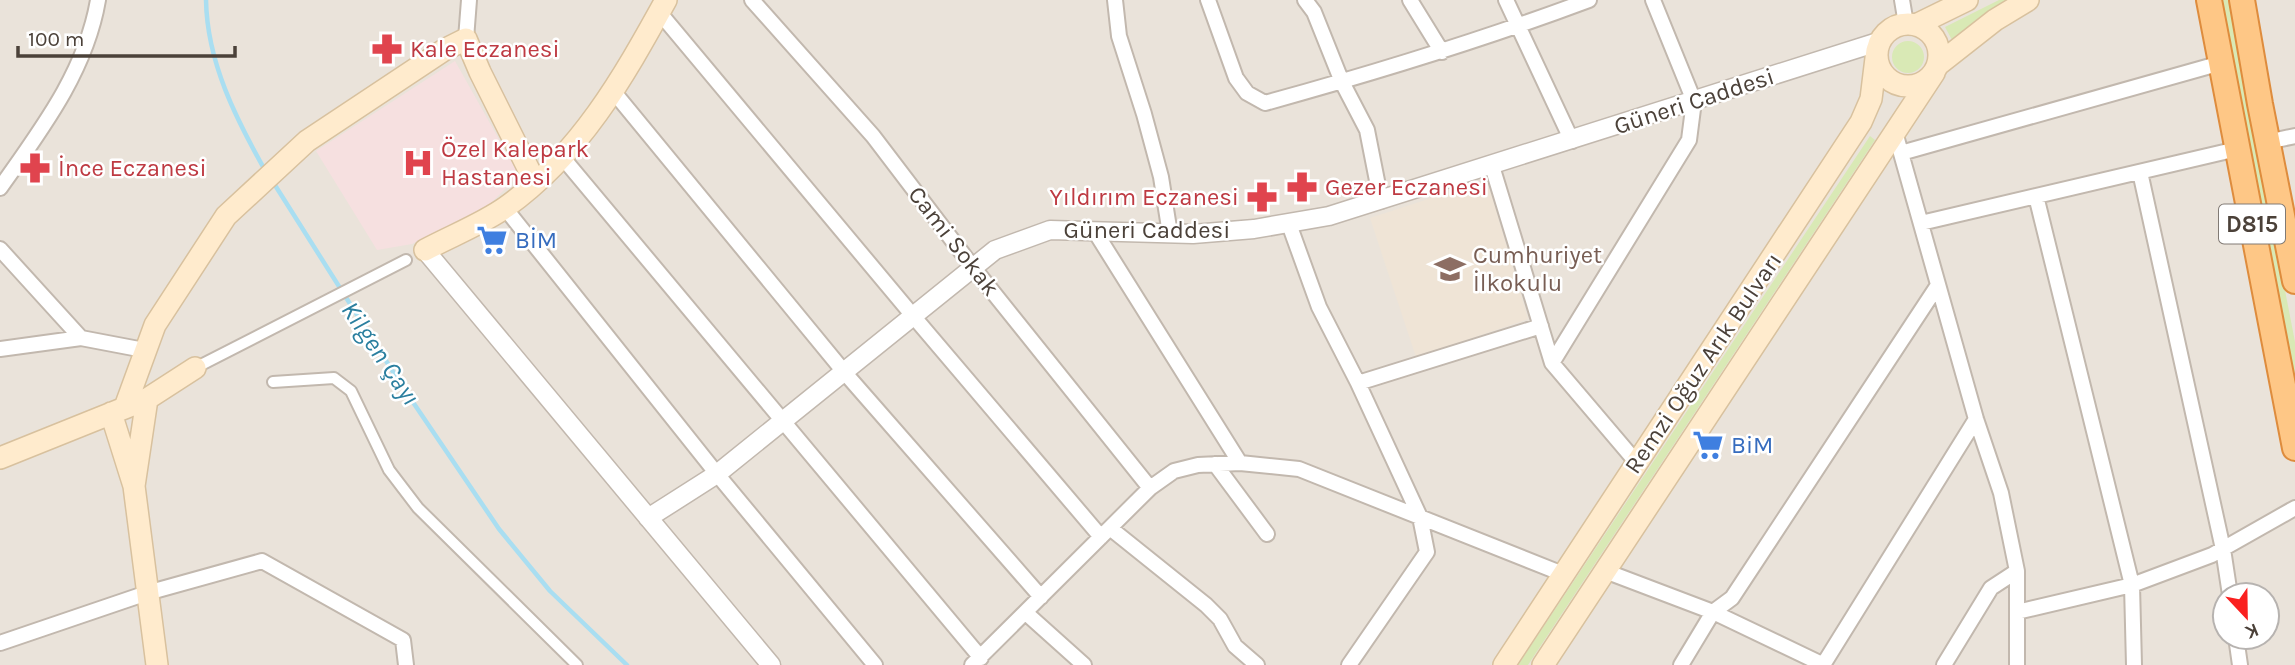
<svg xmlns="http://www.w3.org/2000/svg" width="2295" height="665" viewBox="0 0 2295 665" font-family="Karla,sans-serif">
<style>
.residential{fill:#eae3da;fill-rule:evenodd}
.education{fill:#efe4d6}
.medical{fill:#f6e0e0}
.green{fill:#d9e9b5}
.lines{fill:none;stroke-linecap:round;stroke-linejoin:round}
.stream{stroke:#a9def1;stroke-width:4.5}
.pedestrian-casing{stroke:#c2b8ae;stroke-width:14}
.minor-casing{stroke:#c2b8ae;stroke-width:18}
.tertiary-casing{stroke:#c2b8ae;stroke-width:21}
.secondary-casing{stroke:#d8c19e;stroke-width:24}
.trunk-casing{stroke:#de8c3d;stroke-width:28}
.pedestrian{stroke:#fff;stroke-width:10}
.minor{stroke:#fff;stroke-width:14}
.tertiary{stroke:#fff;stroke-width:18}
.secondary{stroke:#ffebcd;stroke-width:21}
.trunk{stroke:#fec786;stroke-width:24}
.labels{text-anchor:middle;stroke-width:5;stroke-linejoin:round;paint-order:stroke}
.shield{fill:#fff;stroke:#817a74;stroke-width:2}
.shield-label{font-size:23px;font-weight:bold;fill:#4b4139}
.health-label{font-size:24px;fill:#be3a42;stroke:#fff;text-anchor:start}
.street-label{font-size:24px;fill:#4b4139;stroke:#fff}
.shop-label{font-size:24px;fill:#366cbe;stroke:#fff;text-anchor:start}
.education-label{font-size:24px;fill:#785e54;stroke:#fff;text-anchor:start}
.water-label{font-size:26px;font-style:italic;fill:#2b7f9f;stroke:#fff}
</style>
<rect width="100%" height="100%" fill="#f6f1ec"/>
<!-- residential -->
<path class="residential" d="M 0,0 L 2295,0 L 2295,665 L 0,665 ZM 2225,595 L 2267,595 L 2267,637 L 2225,637 Z"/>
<!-- education -->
<path class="education" d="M 1487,180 L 1528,319 L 1416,357 L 1370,218 Z"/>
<!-- medical -->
<path class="medical" d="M 455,61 L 519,175 L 489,205 L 412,244 L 377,250 L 316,151 Z"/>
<!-- green -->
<path class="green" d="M 1999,0 L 2011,0 L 1979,19 L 1952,40 L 1945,27 Z
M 2219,0 L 2233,0 L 2246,88 L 2295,342 L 2295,395 Z
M1892 57a16 16 0 1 1 32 0a16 16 0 1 1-32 0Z
M 1870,136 L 1875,140 L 1528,665 L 1518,665 Z"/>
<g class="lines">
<!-- stream -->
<path class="stream" d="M 206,0 C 207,62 236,119 266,172
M 273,182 L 402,386 L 499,529 L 550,591 L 627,665"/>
<!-- pedestrian casing -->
<g class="pedestrian-casing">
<path id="pedestrian" d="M 195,368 L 406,260
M 273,382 L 334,378 L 351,391 L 389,470 L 418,508 L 577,665"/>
</g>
<!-- minor casing -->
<g class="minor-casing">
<path id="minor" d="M 752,0 L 873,136 L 972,266 L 1150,488
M 1115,0 L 1119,36 L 1144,114 L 1161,177 L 1170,234
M 1208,0 L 1236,78 L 1247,93 L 1265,103 C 1374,73 1482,40 1589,0
M 1305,0 L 1314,12 L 1342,82 L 1367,130 L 1381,201
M 1410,0 L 1442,52
M 1506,0 L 1572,141
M 1902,0 L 1906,24
M 659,12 L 914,317 L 1101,537
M 466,39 L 469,0
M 613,91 L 845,373 L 1041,597
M 1895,132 L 1976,419 L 2001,493 L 2017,571 L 2017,665
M 2267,142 L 2295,136
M 1901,153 L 2221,63
M 563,158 L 981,658
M 1492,166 L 1552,363 L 1637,463
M 2140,172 L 2223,549 L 2230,595
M 0,188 C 41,130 86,71 98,0
M 2036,196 L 2132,585 L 2134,665
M 505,208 L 717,474 L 875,665
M 1921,223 L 2237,149
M 1289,224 L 1319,307 L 1358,383 L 1420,517 L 1427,552 L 1349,665
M 1094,230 L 1240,463
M 0,249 L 81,338
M 0,349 L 81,338 L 144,350
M 1552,363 L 1689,140 L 1694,101 L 1653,0
M 1358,383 L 1541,326
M 1215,464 L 1267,534
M 1110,528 L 1206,605 L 1220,619 L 1235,646 L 1257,665
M 1605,571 L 1713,612 L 1824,665
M 2017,612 L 2132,585 L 2212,555 L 2295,508
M 1026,613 L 1084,665
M 2236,637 L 2240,665
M 0,643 L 147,593 L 262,561 L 403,640 L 406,665
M 972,665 L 1150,488 L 1174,471 L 1198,465 L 1240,463 L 1299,469 L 1563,574
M 1681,665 L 1713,612 L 1732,598 L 1938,285
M 1823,665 L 1976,419
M 1944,665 L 1991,588 L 2017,571"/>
</g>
<!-- tertiary casing -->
<g class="tertiary-casing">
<path id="tertiary" d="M 425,250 L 771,665
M 648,518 L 717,474 L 995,250 L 1050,230 L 1193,234 L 1254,229 L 1329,216 L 1881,41"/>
</g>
<!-- secondary casing -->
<g class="secondary-casing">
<path id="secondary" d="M1877 55a31 31 0 1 1 62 0a31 31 0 1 1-62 0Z
M 1916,25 L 1967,0
M 1939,64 L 1995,20 L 2028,0
M 425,250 C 451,236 482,224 506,207 C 580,154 623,78 666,0
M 125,407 L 155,325 L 226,216 L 307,141 L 444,50 L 466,39 L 480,72 L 535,182
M 111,413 L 134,486 L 147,399
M 0,458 L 147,399 L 195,368
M 134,486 L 157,665
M 1504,665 L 1861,122 L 1871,99 L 1877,50
M 1543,665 L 1934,73"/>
</g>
<!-- trunk casing -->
<g class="trunk-casing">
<path id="trunk" d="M 2209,0 L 2295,448
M 2242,0 L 2260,104 L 2295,281"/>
</g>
<!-- pedestrian -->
<use href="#pedestrian" class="pedestrian"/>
<!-- minor -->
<use href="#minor" class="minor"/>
<!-- tertiary -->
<use href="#tertiary" class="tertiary"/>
<!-- secondary -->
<use href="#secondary" class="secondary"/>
<!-- trunk -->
<use href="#trunk" class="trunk"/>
</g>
<!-- icons -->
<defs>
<g id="pharmacy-bare" transform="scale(2.415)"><path d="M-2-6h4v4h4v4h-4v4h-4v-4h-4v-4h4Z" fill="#e0444e" stroke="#fff" stroke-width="2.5" paint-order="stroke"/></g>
<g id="hospital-bare" transform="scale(2.415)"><path d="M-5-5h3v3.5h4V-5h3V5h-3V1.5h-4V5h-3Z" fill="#e0444e" stroke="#fff" stroke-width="2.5" paint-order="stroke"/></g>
<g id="supermarket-bare" transform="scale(2.415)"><path d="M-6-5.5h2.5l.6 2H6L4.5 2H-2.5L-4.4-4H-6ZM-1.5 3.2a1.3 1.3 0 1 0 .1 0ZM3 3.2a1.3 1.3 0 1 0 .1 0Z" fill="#3f7fe0" stroke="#fff" stroke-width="2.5" paint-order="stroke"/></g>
<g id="school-bare" transform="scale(2.415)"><path d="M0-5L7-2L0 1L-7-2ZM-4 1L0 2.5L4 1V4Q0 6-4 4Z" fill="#8d6e63" stroke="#fff" stroke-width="2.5" paint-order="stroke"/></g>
</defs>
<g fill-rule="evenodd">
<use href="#pharmacy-bare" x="387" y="49"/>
<use href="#hospital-bare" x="418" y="163"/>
<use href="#pharmacy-bare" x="35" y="168"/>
<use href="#pharmacy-bare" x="1302" y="187"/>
<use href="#pharmacy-bare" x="1262" y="197"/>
<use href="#supermarket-bare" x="492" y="240"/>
<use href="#school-bare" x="1450" y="269"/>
<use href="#supermarket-bare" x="1708" y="445"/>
</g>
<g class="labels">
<!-- shield labels -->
<rect class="shield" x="2219" y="204.5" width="66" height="39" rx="5"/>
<g class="shield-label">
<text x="2252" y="232">D815</text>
</g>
<!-- health labels -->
<g class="health-label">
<text x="410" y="57">Kale Eczanesi</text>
<text x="441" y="157">Özel Kalepark<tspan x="441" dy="28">Hastanesi</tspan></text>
<text x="58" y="176">İnce Eczanesi</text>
<text x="1325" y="195">Gezer Eczanesi</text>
<text x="1239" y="205" text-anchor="end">Yıldırım Eczanesi</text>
</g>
<!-- street labels -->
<g class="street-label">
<text transform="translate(1694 101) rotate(-18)" y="8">Güneri Caddesi</text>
<text x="1147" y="238">Güneri Caddesi</text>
<text transform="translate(954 241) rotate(52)" y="8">Cami Sokak</text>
<text transform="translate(1703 363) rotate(-56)" y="8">Remzi Oğuz Arık Bulvarı</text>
</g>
<!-- shop labels -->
<g class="shop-label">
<text x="515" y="248">BİM</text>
<text x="1731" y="453">BiM</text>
</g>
<!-- education labels -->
<g class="education-label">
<text x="1473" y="263">Cumhuriyet<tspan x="1473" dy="28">İlkokulu</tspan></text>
</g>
<!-- water labels -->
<g class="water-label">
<text transform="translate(381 353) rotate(56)" y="9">Kilgen Çayı</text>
</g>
</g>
<!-- north arrow -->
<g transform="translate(2246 616) rotate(158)"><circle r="33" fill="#ffffff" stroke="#b7b3b0" stroke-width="2"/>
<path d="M0-5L12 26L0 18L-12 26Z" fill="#fa201f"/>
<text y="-10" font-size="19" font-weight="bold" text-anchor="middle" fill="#4b4139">K</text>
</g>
<!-- scale -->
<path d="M18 46v10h217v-10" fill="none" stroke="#4b4139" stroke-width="3.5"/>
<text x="28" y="46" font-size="21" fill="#4b4139" stroke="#ffffff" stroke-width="5" paint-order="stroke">100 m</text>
</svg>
